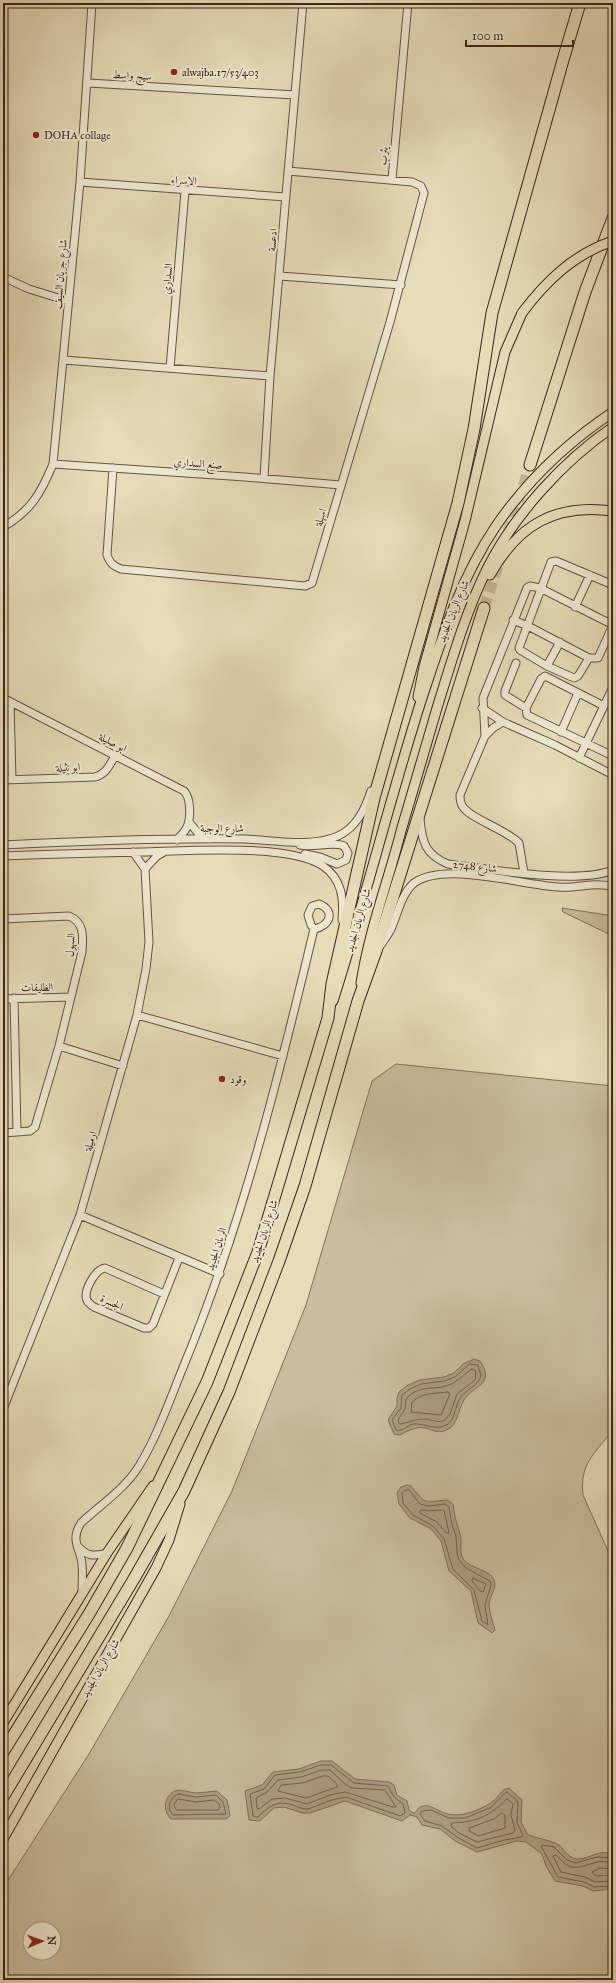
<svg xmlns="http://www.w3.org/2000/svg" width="616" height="1983" viewBox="0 0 616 1983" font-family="'IM FELL Great Primer',Amiri,serif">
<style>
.green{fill:#c8bd9d;stroke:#82715c;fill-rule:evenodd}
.water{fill:#ac9e82;stroke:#806e58}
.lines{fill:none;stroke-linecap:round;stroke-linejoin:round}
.shore{stroke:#74624e;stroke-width:1}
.highway-tunnel{stroke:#c3b798;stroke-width:11;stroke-dasharray:11 5.5;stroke-linecap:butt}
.minor-casing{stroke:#675342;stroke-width:9}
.major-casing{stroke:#3d251a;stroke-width:11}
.highway-casing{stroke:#3d251a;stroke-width:13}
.minor{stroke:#eee8d1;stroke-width:7}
.major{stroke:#e5dcb8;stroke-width:9}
.highway{stroke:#e5dcb8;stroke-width:11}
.major-bridge-casing{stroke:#3d251a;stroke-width:11;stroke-linecap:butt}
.major-bridge{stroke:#e5dcb8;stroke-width:9}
.poi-dot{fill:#8f2418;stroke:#eee8d1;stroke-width:1.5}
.labels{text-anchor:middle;stroke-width:4;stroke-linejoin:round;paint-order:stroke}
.poi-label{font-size:11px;fill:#3d251a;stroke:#eee8d1;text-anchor:start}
.street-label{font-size:11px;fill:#3d251a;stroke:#eee8d1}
</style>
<rect width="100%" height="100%" fill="#e5dcb8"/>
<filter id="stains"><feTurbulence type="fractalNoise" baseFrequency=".005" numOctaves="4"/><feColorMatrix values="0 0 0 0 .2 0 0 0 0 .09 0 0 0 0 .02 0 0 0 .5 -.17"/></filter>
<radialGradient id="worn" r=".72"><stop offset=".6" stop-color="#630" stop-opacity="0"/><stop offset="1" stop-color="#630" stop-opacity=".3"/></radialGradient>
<!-- green -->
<path class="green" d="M 562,908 L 613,916 L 613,936 L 563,912 Z
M 396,1064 L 613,1086 L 613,1434 L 608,1436 C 591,1457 580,1467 583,1495 L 613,1562 L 613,1980 L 3,1980 L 3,1888 L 89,1754 L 169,1616 L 232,1491 L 306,1305 L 372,1081 ZM 30,1929 L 54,1929 L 54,1953 L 30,1953 Z"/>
<!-- water -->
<path class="water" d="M 474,1359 L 480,1361 C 496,1386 473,1385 464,1400 C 457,1411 459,1426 444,1431 C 438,1433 432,1430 426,1428 C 416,1426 408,1431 400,1435 L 394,1434 L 388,1420 L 397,1406 L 397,1398 L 399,1392 L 408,1385 L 420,1380 L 444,1377 L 454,1373 L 463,1364 Z
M 407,1485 L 411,1486 C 427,1505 422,1502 447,1500 L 453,1504 C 454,1515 457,1524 460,1534 C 463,1542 458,1553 464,1560 C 472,1569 490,1570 494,1580 C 498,1589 488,1597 489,1606 C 490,1614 493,1623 495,1630 L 492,1633 L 478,1623 L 471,1591 L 449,1571 L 441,1541 L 431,1529 L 410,1518 L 399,1504 L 397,1493 L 401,1487 Z
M 321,1761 L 332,1761 L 355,1779 L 389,1782 L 394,1785 L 397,1795 L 407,1801 L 409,1810 L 413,1813 L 415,1813 C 424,1797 437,1812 448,1814 C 453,1815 459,1815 464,1814 C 473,1812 486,1807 493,1801 C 499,1797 501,1789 509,1788 L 522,1800 L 521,1822 L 528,1835 C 536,1838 546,1839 555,1843 C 564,1846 566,1858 577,1859 C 591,1859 597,1849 613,1854 L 613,1889 L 593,1891 L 583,1886 L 555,1881 L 546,1866 L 542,1854 L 526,1842 L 517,1841 L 477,1852 L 455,1841 L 440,1829 L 422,1825 L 417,1817 L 410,1815 L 402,1821 L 345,1801 L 310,1813 L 302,1813 L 284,1807 L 274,1808 L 260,1821 L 249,1820 L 245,1791 L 262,1785 L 273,1772 L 299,1769 Z
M 178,1790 L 196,1793 L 217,1791 L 227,1800 L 230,1816 L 226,1819 L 171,1819 C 161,1809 165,1793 178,1790 Z"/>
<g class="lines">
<!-- shore -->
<path class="shore" d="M 470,1364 L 478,1365 L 481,1376 C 477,1387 466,1389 460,1398 C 454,1408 456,1422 444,1426 C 434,1430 424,1423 413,1424 C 407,1426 402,1432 396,1430 L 392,1420 L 401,1408 L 402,1395 L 410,1389 L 421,1384 L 444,1381 L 455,1377 Z
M 472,1369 L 476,1371 L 475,1380 L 457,1394 L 450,1414 L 445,1420 C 437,1424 432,1419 424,1419 C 414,1419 405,1424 399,1424 L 398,1420 L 405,1409 L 406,1399 C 418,1385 431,1390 446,1386 C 457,1383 463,1375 472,1369 Z
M 448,1392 L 450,1394 L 441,1415 L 411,1412 L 412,1402 C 423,1392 435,1394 448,1392 Z
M 409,1490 L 420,1504 L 428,1506 L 445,1504 L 449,1507 L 452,1525 L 456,1536 L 457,1553 L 459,1560 L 466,1568 L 490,1581 L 491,1585 L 485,1605 L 488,1625 L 482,1621 L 474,1590 L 453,1569 L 444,1539 L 433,1526 L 413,1515 L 403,1503 L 402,1493 L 404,1491 Z
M 422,1510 L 428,1511 L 444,1510 L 449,1533 L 446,1533 L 437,1522 L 420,1513 L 420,1511 Z
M 473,1578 L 486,1584 L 483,1592 L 480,1591 L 472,1581 Z
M 321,1765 L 331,1765 L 354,1783 L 388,1786 L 394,1797 L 403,1804 L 405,1813 L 400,1816 L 346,1797 L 332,1800 L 308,1809 C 302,1809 298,1807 293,1805 C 277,1800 269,1806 258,1817 L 253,1816 L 250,1794 L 264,1789 L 275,1775 L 300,1772 Z
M 322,1770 L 330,1770 L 345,1784 L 352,1788 L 385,1790 L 396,1807 L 393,1807 L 345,1792 L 330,1795 L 307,1804 L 285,1798 L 272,1799 L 259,1809 L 257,1808 L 256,1798 L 267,1792 L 278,1780 L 301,1777 Z
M 323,1776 L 328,1776 L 337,1784 L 337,1787 L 306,1798 L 278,1791 L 281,1785 L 302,1783 Z
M 507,1792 L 518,1802 L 517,1823 L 523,1835 L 522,1837 L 504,1840 L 477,1848 L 457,1837 L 442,1826 L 425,1821 L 420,1814 L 422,1811 L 431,1810 L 449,1818 L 465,1818 L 490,1808 Z
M 179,1794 L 196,1797 L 216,1795 L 223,1802 L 226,1814 L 173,1815 C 166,1808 170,1796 179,1794 Z
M 178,1799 L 196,1802 L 214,1800 L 219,1804 L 220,1808 L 218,1810 L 176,1810 L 174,1805 Z
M 507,1799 L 513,1804 L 511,1815 L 515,1830 L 513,1833 L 477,1842 L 459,1833 L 451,1826 L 452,1823 C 478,1822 489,1816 507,1799 Z
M 502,1813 L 505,1815 L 505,1828 L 478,1836 L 469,1831 L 469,1828 L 494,1819 Z
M 613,1858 L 597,1857 L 576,1863 L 567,1860 L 554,1847 L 543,1845 L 541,1846 L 558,1877 L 584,1882 L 594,1887 L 613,1886
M 613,1863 C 608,1863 603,1860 597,1862 C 575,1868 573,1873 556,1855 L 553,1856 L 561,1872 L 585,1877 L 595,1882 L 613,1881
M 613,1869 L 600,1868 L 592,1872 L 596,1876 L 613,1875"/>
<!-- highway-tunnel -->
<path class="highway-tunnel" d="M 508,533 L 530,465
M 484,608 L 499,563"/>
<!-- minor casing -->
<g class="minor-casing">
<path id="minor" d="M 450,3 L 464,3
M 88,83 L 295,95
M 392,179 L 408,3
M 80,182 L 286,197
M 280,276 L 401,285
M 3,277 L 29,289 L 68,301
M 64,360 L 270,376
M 170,368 L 185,191
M 53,464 L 245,477 L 341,485
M 113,468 L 107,555 C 110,563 113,566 121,569 L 305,586 L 312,583 L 390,322 L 424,193 L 421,186 L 412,182 L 288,171
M 264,478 L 270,376 L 303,3
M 3,527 C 31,511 41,493 53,464 L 80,182 L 92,3
M 575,607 L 590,575
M 513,620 L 528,626 L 589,658 L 598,658 L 613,625
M 560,642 L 547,666 L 574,678 L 578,676 L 589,658
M 516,663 L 505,691 L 505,695 L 526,708
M 547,666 L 520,650 L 519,648 L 551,562 L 556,561 L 613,585
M 3,698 L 184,791 C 191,798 191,818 187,827 C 185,832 180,836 177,840
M 10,702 L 12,779
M 604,706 L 545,676 L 541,679 L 526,708 L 527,715 L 613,756
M 482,708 L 503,722 L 555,745 L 613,775
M 503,722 L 493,728 L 485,736 L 460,795 C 460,799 460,803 463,807 C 471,819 505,829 519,843 L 524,873
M 561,732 L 578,693
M 485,736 L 483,698 L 527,588 L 530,586 L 540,588 L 613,625
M 579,758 L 613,687
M 3,780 L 95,777 C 106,774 109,766 115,756
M 420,819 C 422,843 426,855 448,864 C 489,869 577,885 613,870
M 189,822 L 198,833 L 210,839
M 3,845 C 83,841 165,838 245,839 C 274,840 311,848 338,836 C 357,827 365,809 371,791
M 300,845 C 313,848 333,841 344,846 L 348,853 L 346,860 L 337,864 L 320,857 L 305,854
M 3,856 C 50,854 96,853 143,852 C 185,851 290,843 323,866 C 342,879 344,899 342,920
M 145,869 L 157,856 L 164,852
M 319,904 C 336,911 330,926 314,929 L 311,925 L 308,915 L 312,906 Z
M 3,919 L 69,916 C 85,923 83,937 82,952 L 59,1046 L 35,1127 L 30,1131 L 3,1133
M 381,945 C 384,940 388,935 391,929 C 398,914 401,894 414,883 C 445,861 521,885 558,887 C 577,889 595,881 613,887
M 14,998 L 17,1132
M 3,999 L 71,997
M 137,1015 L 283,1056
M 59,1046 L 123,1066
M 80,1215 L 220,1274
M 164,1294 L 105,1268 C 96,1269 86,1287 86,1296 C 86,1302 90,1304 94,1307 L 144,1328 L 149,1328 L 153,1324 L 179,1258
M 3,1409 L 80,1215 L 137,1015 L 146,969 L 149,942 L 145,869 L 133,852
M 77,1545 C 86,1556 93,1557 107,1553
M 82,1593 C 82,1583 83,1574 82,1564 C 80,1547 70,1541 81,1523 C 100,1505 125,1489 139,1466 C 158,1435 170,1399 184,1365 C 242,1225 279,1076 314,929"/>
</g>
<!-- major casing -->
<g class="major-casing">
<path id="major" d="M 490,575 C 518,525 555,503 613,511
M 418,697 L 424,667 L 465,521 L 505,352 L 522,313
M 361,983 C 369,931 388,882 401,831 C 413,790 425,749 437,708 C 451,663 466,611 487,569 C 514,515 563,461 613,427
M 333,1001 C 365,901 390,798 422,698 C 442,638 460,579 496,526 C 527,481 568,442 613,412
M 3,1723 L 107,1553 L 153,1486
M 3,1839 L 156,1568 L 169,1540 L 180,1504"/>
</g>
<!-- highway casing -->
<g class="highway-casing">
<path id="highway" d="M 530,465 L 585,292 L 613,218
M 3,1752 L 89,1614 L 127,1548 L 207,1382 L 258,1252 L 328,1018 L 332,984 L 374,798 L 458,503 L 474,429 L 492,313 L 563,60 L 580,3
M 3,1797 L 135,1577 L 184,1491 L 229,1392 L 279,1261 L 305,1186 L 358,1001 L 376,951 L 484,608"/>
</g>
<!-- minor -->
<use href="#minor" class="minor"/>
<!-- major -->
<use href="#major" class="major"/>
<!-- highway -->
<use href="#highway" class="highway"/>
<!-- major-bridge casing -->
<g class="major-bridge-casing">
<path id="major-bridge" d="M 522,313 C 546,281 574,254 613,241"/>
</g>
<!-- major-bridge -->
<use href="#major-bridge" class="major-bridge"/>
</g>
<!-- markers -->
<g class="poi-dot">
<circle cx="174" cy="72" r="4"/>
<circle cx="36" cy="135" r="4"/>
<circle cx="222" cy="1079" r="4"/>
</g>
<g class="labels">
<!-- poi labels -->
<g class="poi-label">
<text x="182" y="76">alwajba.17/53/403</text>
<text x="44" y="139">DOHA collage</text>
<text x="230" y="1083">وقود</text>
</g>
<!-- street labels -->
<g class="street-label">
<text transform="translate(132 75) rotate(3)" y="4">سيج واسط</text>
<text transform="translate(383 156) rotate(-85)" y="4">يثرب</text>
<text transform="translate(184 180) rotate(4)" y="4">الاسراء</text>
<text transform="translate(272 240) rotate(-86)" y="4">ادعسة</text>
<text transform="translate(60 274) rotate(-85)" y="4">شارع جريان السيف</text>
<text transform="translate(167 279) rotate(-85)" y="4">السداري</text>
<text transform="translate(198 463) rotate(4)" y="4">صنع السداري</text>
<text transform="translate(320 517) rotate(-73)" y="4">اسهلة</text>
<text transform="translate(453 611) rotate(-68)" y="4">شارع الريان الجديد</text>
<text transform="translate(113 742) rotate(27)" y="4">ابو صليلة</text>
<text transform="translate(68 767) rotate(-2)" y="4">ابو نثيلة</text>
<text x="222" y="832">شارع الوجبة</text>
<text transform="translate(475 866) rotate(6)" y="4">شارع 2748</text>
<text transform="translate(358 920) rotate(-74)" y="4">شارع الريان الجديد</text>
<text transform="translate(70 945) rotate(-86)" y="4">السهول</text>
<text transform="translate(37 987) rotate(-1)" y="4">الظليفات</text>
<text transform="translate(90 1141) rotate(-74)" y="4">ارميلة</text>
<text transform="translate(264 1231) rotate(-72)" y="4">شارع الريان الجديد</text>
<text transform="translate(216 1249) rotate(-72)" y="4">الريان الجديد</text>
<text transform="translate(112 1302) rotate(24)" y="4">الجسرة</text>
<text transform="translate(100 1668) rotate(-60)" y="4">شارع الريان الجديد</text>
</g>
</g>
<!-- margin -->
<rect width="616" height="1983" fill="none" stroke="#e5dcb8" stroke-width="16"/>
<rect x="4" y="4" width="608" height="1975" fill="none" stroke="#3d251a" stroke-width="2"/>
<rect x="8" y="8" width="600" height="1967" fill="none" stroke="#3d251a"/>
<!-- north arrow -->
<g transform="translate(42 1941) rotate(88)"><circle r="19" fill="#eee8d1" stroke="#a79a88"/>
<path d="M0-3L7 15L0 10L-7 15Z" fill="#8f2418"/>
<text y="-6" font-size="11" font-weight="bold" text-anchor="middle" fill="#3d251a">N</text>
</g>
<!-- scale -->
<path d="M466 40v6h107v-6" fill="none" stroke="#3d251a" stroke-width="2"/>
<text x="472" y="40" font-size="12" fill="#3d251a" stroke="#eee8d1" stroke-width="3" paint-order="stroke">100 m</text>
<rect width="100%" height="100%" filter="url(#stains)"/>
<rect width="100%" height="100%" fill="url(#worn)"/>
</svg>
